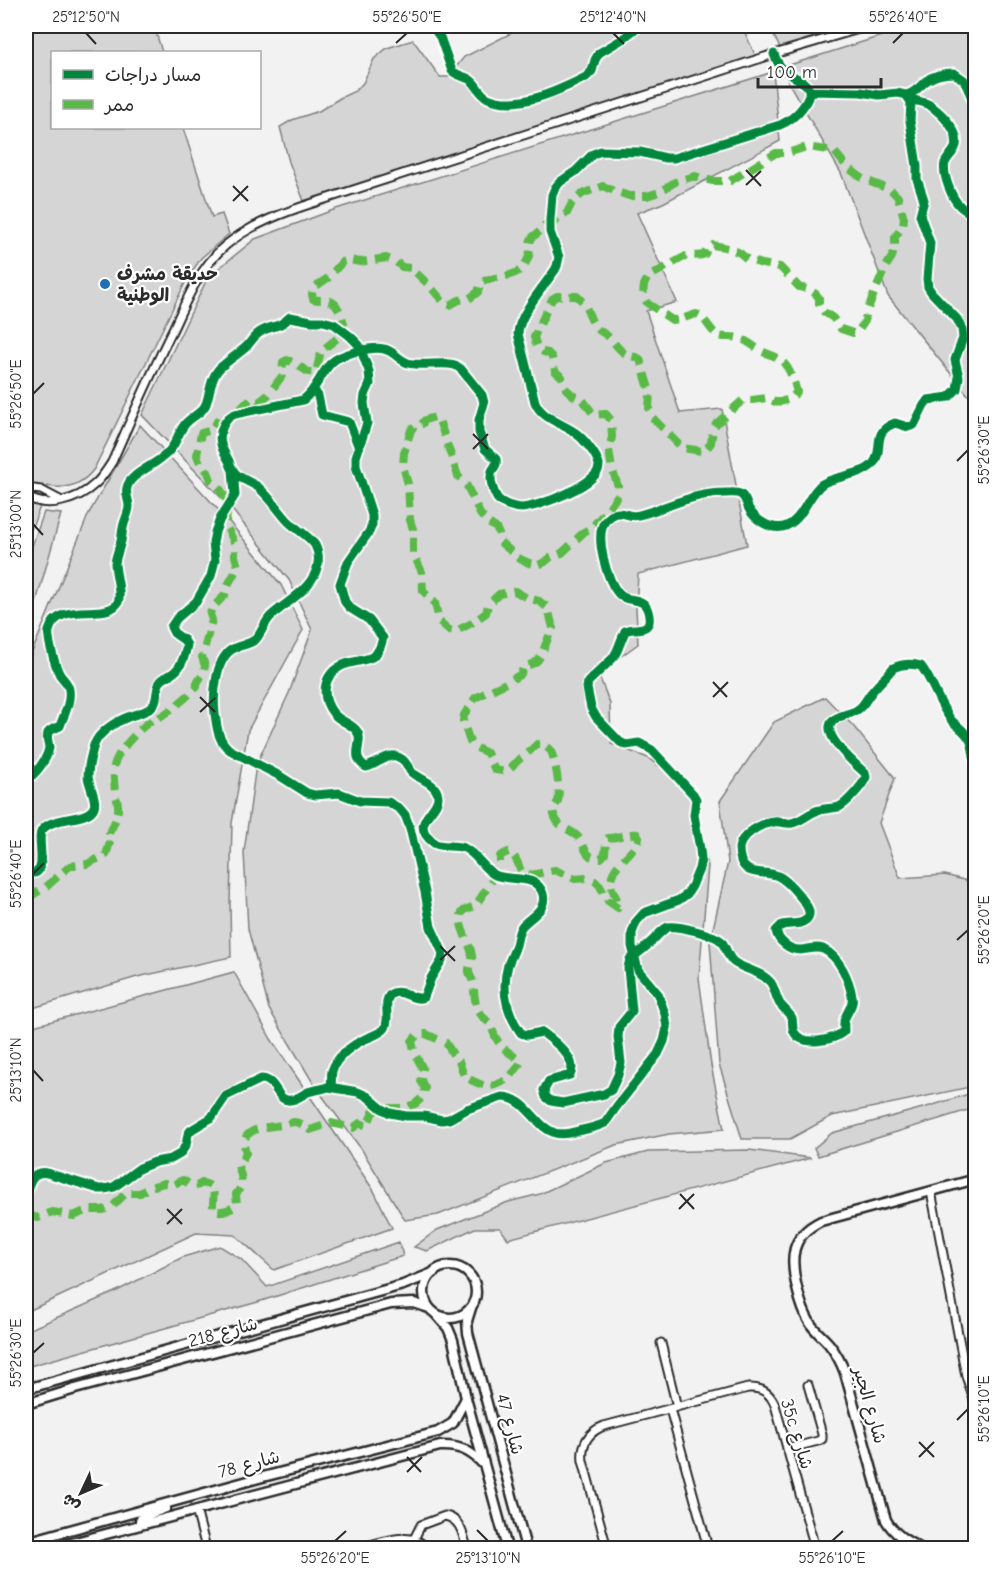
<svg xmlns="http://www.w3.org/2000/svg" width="1001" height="1574" viewBox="0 0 1001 1574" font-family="'Comic Neue','Playpen Sans Arabic',sans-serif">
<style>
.green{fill:#d5d5d5;stroke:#808080;stroke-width:1.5}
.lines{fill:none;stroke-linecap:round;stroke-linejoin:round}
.minor-casing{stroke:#2b2b2b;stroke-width:11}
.tertiary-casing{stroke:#2b2b2b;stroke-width:13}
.minor{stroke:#fff;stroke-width:7}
.tertiary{stroke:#fff;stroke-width:8}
.quiet{stroke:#58b947;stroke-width:8;stroke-dasharray:15 8;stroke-linecap:butt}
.cycleway-casing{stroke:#fff;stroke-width:13}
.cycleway{stroke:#00873e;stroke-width:9}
.ticks{fill:none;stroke:#2b2b2b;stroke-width:2}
.poi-dot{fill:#1f6fb2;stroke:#fff;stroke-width:2}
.labels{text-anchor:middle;stroke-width:4.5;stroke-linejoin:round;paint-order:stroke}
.poi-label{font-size:18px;font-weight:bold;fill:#2b2b2b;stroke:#fff;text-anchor:start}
.street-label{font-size:18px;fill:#2b2b2b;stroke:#fff}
.neatline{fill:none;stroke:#2b2b2b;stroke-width:2}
.ticks-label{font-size:15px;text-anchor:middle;fill:#2b2b2b}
</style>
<rect width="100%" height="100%" fill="#f2f2f2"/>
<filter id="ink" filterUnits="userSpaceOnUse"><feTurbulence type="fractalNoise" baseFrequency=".0167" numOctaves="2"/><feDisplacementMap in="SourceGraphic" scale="12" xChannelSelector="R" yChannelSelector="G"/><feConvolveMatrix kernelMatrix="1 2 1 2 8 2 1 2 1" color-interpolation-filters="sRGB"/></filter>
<g filter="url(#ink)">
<!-- green -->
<path class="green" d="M 26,26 L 154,26 L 162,52 L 52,52 L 52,128 L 183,128 L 212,217 L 222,214 L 229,234 L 201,258 L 187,279 L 94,469 C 82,485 67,490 48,486 L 26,543 Z
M 525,26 L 742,26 L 756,57 L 304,201 L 289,162 L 280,127 L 292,120 L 319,111 L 340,98 L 355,91 L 363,83 L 374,59 L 387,48 L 413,40 L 440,77 L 448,77 L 464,57 Z
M 769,26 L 850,26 L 780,48 Z
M 913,26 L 975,26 L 976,400 L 973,401 L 888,296 L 841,173 L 780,68 Z
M 773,72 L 780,141 L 663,203 L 637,213 L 677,302 L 646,311 L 680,413 L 722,409 L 747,545 L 638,574 L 636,609 L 638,644 L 598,673 L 610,704 L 611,744 L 648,758 L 695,794 L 708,866 L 699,978 L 711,1065 L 724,1129 L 669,1134 L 616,1145 L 438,1215 L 405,1220 L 362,1150 L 315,1086 L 269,1009 L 248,929 L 244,852 L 256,765 L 289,693 L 312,630 L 289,580 L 229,506 L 142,415 L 208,277 L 255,239 L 336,209 Z
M 140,425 L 227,519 L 281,585 L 303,630 L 248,730 L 232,823 L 230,904 L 231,957 L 137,977 L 26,1010 L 26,667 L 89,513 Z
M 44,512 L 61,514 L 37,599 L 26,631 L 26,563 Z
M 825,697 L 854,727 L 895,778 L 879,823 L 900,878 L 945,875 L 975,883 L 975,1086 L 832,1116 L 790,1139 L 742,1139 L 719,1064 L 710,942 L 728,862 L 720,801 L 774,722 Z
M 234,972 L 271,1039 L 374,1191 L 392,1228 L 274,1270 L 235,1235 L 196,1233 L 26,1312 L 26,1028 Z
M 975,1092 L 975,1108 L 818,1156 L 814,1148 L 832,1133 L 930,1106 Z
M 749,1150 L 811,1158 L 508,1239 L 500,1228 L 475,1228 L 427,1251 L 414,1247 L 437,1230 L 508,1202 L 540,1194 L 606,1163 L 648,1152 Z
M 399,1242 L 403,1256 L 258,1302 L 26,1367 L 26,1331 L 117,1291 L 183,1257 L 220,1246 L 241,1259 L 267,1287 Z"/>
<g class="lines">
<!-- minor casing -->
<g class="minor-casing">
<path id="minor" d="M 26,488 L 41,490 L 60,500
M 26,496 C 46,510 78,500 95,484 C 102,478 107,470 112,462 C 132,417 151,373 173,329 C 187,299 200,267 226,245 C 251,224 285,212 316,202 L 774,54 L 869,26
M 931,1191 L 966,1376 L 976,1406
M 661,1343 L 677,1407
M 670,1409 L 708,1548
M 787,1449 L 818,1441 L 822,1439 L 822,1434 L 808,1385
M 196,1510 L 206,1548
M 414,1539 L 421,1525 L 445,1516 C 461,1519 463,1535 467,1548
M 359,1548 C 382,1543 409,1529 427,1548
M 607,1548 L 583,1461 C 581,1445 588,1432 604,1426 L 748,1388 C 762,1387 770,1393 775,1405 L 815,1548"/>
</g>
<!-- tertiary casing -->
<g class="tertiary-casing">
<path id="tertiary" d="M424 1292a26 26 0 1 1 52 0a26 26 0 1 1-52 0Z
M 471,1308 L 467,1321 L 468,1333 L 526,1548
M 435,1313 L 448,1328 L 453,1340 L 466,1398 L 507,1548
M 26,1389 L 403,1285 L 433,1273
M 26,1404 L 75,1389 L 391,1304 L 414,1303 L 429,1308
M 143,1524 L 140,1521 L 142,1517 L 166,1508
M 26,1542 L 259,1478 L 438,1432 L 453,1423 L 466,1398
M 53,1548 L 440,1446 C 459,1445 471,1451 484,1465
M 920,1548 C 906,1541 894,1534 886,1520 L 845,1373 C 841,1362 836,1353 829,1344 C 823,1337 815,1331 810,1323 C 803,1312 800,1301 797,1288 C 790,1259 790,1236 821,1221 L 976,1179"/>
</g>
<!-- minor -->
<use href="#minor" class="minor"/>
<!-- tertiary -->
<use href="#tertiary" class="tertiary"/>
<!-- quiet -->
<path class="quiet" d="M 26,897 L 31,896 L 46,887 L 70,866 L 87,864 L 106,855 L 111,839 L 109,833 C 116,821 122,808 115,795 C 115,786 113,776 114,767 C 115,753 141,727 152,720 C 156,718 161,717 165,714 C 176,706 187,697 197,687 L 197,683 L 203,674 L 205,666 L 202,657 L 212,620 L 210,614 L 212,608 L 225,595 L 228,585 L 238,567 L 235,556 L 235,544 L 225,523 L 229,506 L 221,490 L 211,480 L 208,472 L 200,463 L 197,455 L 201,433 L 212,430 L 219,418
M 26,1214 L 38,1218 L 52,1212 L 74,1216 L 87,1210 L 103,1210 L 113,1206 L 126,1193 L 140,1193 L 150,1187 L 164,1183 L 174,1184 L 183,1180 C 191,1185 194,1189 202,1183 C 219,1186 212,1197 213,1210 C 221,1213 231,1210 237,1205 L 236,1194 C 245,1182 242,1179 238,1166 L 246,1153 C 245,1150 244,1146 244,1143 C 245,1127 270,1127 282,1125 C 287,1125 290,1122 294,1122 C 300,1122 306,1127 310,1130 L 331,1123 L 353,1128 L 360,1123 L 367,1126 L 373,1112 L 381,1108 L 403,1108 L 415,1104 L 424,1096 L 425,1088 L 421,1081 L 423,1069 L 415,1054 L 412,1041 L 418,1034 L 426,1034 L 446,1043 L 454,1056 L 459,1061 L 464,1076 C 483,1088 496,1091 513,1073 C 517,1069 519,1066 521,1061 C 505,1050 495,1044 491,1024 C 473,1011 476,1002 473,983 C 473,978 468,975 469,970 C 469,965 473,961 472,956 C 471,943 458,928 461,915 C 463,908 471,909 476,905 L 498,871 L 500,865 L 500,856 L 508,852 C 516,855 518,864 521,871 L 531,875 L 555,870 L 575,879 L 586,878 L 595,881 L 600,886 L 608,901 L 618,908 L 619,906 C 618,898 611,891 611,883 C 610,864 636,854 639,837 L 637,834 C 627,833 618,838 608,838 L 606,840 L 605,854 L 601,858 C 585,859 587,850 579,838 C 572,829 559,829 555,817 C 551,808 555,808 558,801 C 561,793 555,756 550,750 C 546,746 542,745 537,744 C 532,749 528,753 521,758 C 511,765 510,774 495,770 L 487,753 L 473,746 L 470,742 L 463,721 L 464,715 L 475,698 L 508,682 L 521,674 L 523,667 C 527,665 533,665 537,661 C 542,657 548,636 553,628 L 548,608 L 539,601 L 527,598 L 515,591 L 499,594 L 488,605 L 486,613 L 472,623 L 456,631 L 449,630 L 439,621 L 435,603 L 423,591 L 422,572 L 413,553 L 413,529 L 410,520 L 408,484 L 403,466 L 404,453 L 411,430 L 415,425 L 422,424 L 425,420 L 435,417 L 439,420 L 458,476 L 467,486 L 480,514 L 487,522 L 496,528 L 499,534 L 500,542 L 520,559 L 529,563 L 538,565 L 545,562 L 551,557 L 562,553 L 584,532 L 592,527 L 608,509 L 618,495 L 618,486 L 612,469 L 609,450 L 612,437 L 611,420 L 606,414 L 594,415 L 583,400 L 574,396 L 566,389 L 562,377 L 555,371 L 552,357 L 548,353 C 538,352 536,345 534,337 L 552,299 L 557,296 L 577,296 C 589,307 587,313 594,325 C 598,331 604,333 609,337 C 615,343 619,351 626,354 C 631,357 635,356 640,359 L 650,392 L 649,409 L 652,417 L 682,448 L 702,451 L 707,448 L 711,443 L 713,429 L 716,424 L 743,400 L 752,400 L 767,398 L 775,402 L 780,402 L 790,399 L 797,392 C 793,378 789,364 776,357 C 770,354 763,353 758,349 C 752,345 746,340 738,338 C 732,336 725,338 719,336 C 709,331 707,318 696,314 L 681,319 L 672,320 L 647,303 L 643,295 L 644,285 L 648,277 L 686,256 C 693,255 699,257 705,254 L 707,249 L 713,245 L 729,248 L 740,253 L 747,259 L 762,264 L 780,267 L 799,287 L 810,290 L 816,294 L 819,298 L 819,304 L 824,312 L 833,318 L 841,329 L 853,333 L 859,330 L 865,321 L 866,313 L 885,268 L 892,257 L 895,248 L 895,237 L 903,226 L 904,218 L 898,197 L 891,190 L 863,179 L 847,167 L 834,151 L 807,147 L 787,153 L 776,153 L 730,181 L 712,181 L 695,176 L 675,182 L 659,192 L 647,196 L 629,196 L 614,191 L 603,186 L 582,194 L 572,203 L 567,213 L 553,223 L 545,225 C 540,234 537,232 532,238 C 528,243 531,251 529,256 C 520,281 501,274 481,282 L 478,292 L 470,298 L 459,300 L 450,305 L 445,304 L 429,285 L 411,268 L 402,267 L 395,261 L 386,258 L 360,262 L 350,260 L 342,262 L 328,278 L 313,288 L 312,294 L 313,299 C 319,301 324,299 330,301 C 338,303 342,316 344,324 L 340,336 L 321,351 L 316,372 C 306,374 303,368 296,363 C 293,362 290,361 287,360 L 283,362 L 282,376 L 268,395 L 259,402 L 255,399 L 250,399 L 240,409 L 236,410"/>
<!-- cycleway casing -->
<g class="cycleway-casing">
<path id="cycleway" d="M 432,26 L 440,37 L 452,71 C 457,75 463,76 469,79 C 477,83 478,93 488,98 C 517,111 560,90 586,77 L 592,71 L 595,60 L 599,53 L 621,40 L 639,26
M 906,95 C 915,93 919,87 926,81 C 934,75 944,73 954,73 L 964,80 L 976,107
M 909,98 C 916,102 924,101 931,106 C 942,114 962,133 955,148 C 953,153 947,158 945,163 C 942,174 952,199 960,206 C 964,210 970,213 976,216
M 314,390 L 318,396 L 322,415 L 349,422 L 359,448
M 26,780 C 35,775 47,760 49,748 C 49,743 46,739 48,733 C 51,729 56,728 60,726 C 64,715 71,702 69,690 C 69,684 64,680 60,675 C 56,668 47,639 49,631 C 58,599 103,621 117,604 C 123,596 115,574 115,563 C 116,556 119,549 121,541 C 122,537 122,532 123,528 C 124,521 129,513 129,506 C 129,500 125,494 127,488 C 129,473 160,464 170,450 C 177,442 179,430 186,423 C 193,415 202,414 206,404 C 210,393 211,375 221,367 C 229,360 238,354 246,347 C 251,342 255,334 262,331 C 273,325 279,328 290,317 L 312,321 L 323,321 L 334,324 L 350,336 L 359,345 L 369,371 L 370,384 L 365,395 L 364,403 L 367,423 L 356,457 L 356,466 L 372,515 L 372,525 L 369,532 L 348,562 L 340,584 L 345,602 L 350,608 L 369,620 L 383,638 C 381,645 379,653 372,657 C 362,662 350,661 341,666 C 322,676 321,698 333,713 C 339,721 350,723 356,730 C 366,742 348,755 366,767 C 375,765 382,758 391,756 C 395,755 401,758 403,760 C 407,763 408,768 411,772 C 419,779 437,783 438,796 C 439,812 407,822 434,843 C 440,848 455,844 464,848 C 477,854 483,869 495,875 C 510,882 537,873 543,894 C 547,910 531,916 522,926 C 517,933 518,941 515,948 C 513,954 510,959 508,965 C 501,990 506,1012 521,1033 L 527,1035 L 542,1032 C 554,1041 579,1059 570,1075 L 549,1081 L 544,1090 L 546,1097 L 551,1101 L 563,1103 L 604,1094 L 611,1090 L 618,1075 L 621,1063 L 618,1037 L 619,1027 L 632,1011 L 628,968 L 630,959 C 637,954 645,948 651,942 C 657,937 661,930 668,927 C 677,925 716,935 721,941 C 727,948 727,958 735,963 C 746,970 763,972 771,983 C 775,989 776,998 780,1004 C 784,1009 789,1013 792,1018 C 793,1022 792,1028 794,1032 C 802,1047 834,1041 844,1031 C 844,1027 843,1022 845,1018 C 848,1010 854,1005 852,996 C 849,980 840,957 823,949 C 815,946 808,950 800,950 C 789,950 778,941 776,931 L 782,925 C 787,924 795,924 800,923 C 818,917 805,902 798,894 C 793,888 785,879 778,876 C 768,871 756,875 747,869 C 740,864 739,856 739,848 C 741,835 761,823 774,822 C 780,821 786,824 792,823 C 801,821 808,814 816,811 C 823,808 831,809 839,807 C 846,804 864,784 866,777 L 865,773 C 856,765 821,735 832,722 C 837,715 849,715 857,710 C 864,706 866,699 871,693 C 878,684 886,677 893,668 C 902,664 911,663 921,666 C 934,683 938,704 952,721 C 959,728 967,732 971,742 C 974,750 974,761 976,770
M 26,872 C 52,880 35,840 42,830 C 54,815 88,822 94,807 C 97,800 89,785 88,777 C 88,766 91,755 94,745 C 99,732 115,722 128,717 C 135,714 143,713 149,709 C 159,702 155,693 159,684 C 162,677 168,677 173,673 C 182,667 185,655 187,645 L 184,640 L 174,633 L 171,627 L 177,618 L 196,602 L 211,576 L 215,560 L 213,543 L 215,532 L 220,519 L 235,495 L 233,470
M 329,1087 L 358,1092 L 367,1096 L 381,1108 L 390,1113 L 406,1116 L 424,1116 L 442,1120 L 449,1119 L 467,1109 L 502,1097 C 527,1097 535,1127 555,1133 C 563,1135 571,1133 578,1131 C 587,1129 597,1127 605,1123 L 617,1106 L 658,1054 L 664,1041 L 667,1028 L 665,1014 L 658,994 L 638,970 L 632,946 L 632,933 L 636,922 L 644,913 L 679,900 L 687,894 L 692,886 L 699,869 L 701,859 L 700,849 L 694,815 L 696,799 L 693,794 L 652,750 L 639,743 L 626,745 L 620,742 L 596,717 L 591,708 L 587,688 L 588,682 L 613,658 L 617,651 L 625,631 C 633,627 646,632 649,622 C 650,617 648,609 645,605 C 638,597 627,602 620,595 C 607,584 593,533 606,520 C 622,505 625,519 639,515 C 670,507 692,493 726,493 C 731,493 736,492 740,494 C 746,497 746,504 749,509 C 755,520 771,530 783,527 C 803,522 807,495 822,484 C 836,475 862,476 873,464 C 885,450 870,432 895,423 L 908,427 L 914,425 L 924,405 L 928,400 L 949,397 L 957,389 L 959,377 L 955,360 L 963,338 L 962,329 L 957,319 L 932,293 L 928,287 L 927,279 L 930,243 L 920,215 L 924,200 L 917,179 L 917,166 L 910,121 L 911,102 L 906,95 L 898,93 L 879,95 L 861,92 L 809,91
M 26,1195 C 29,1183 32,1170 47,1173 L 99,1189 L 104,1189 L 114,1187 L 140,1168 L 155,1162 L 171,1159 L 180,1154 L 186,1145 L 188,1134 L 191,1130 L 211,1118 L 226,1096 L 261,1079 C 279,1079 275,1106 295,1099 C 300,1097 304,1094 308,1092 C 316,1089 324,1090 331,1085 C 332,1081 331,1076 332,1071 C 336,1057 352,1045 365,1039 C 372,1036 380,1034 385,1028 C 391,1018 381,998 393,993 C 404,989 413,1002 424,997 L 431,978 L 442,960 L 443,953 L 431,927 L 425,892 L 410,828 L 405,815 L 400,809 L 388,802 L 360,801 L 339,793 L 315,795 L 307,793 L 280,776 L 230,750 C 218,741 217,728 215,714 C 213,696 215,661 231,650 C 239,645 249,645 256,639 C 262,632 264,623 271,616 C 287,601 315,588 318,563 C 319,557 318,551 315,545 C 308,535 297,530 288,521 C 278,510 270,497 258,487 C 251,482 240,479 235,473 C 232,469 230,465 229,461 C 226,455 222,450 221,444 C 218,433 224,418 235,414 L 303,400 C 316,391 320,374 331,363 C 339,354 373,346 384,349 C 394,351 399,360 408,363 C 423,367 440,361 455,365 L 461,369 L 482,395 L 484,403 L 479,420 L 479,432 L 485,449 L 496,459 C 497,465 495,466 492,471 C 489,479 493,491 497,498 C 502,504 514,508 522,508 C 538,507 601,484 599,465 C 598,459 594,453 590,448 C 585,441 578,434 571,430 C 558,422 541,417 535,402 L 518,334 C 518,316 544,286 555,270 L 557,266 L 559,257 L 550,232 L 550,220 L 552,195 L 555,188 L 560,182 L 576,171 L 593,154 L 601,151 L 640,152 L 666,158 L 674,158 L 780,125 C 789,121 796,116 802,108 C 821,83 798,82 784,70 C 778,65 776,60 774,54"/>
</g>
<!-- cycleway -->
<use href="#cycleway" class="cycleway"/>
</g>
</g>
<!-- ticks -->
<path class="ticks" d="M 86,33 L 96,44M 613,33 L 624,44M 396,43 L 407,33M 893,43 L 903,33M 746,170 L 761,186M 746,185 L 761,171M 233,186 L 248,201M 233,201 L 248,186M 33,394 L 44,383M 473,434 L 488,449M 473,449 L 488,434M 957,461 L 968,450M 33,524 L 43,535M 713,682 L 727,697M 200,697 L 215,712M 713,697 L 728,682M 200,712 L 215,698M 33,874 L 44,863M 957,940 L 968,930M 440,946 L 455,961M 440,960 L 455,946M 33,1070 L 43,1081M 680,1194 L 694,1209M 167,1209 L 182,1224M 679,1209 L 694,1194M 167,1224 L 182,1209M 33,1353 L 44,1343M 957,1420 L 968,1409M 919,1442 L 934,1457M 407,1457 L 421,1472M 919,1457 L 934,1442M 407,1472 L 422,1457M 477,1530 L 488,1541M 335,1541 L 346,1531M 832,1541 L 843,1531"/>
<!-- markers -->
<circle class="poi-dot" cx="105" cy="284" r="6"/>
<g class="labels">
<!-- poi labels -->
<g class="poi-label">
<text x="117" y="280">حديقة مشرف<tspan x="117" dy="21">الوطنية</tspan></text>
</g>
<!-- street labels -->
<g class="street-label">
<text transform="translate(223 1332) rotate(-15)" y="6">شارع 218</text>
<text transform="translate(870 1405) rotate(74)" y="6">شارع الجير</text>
<text transform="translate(510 1424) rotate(75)" y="6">شارع 47</text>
<text transform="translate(797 1434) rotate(73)" y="6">35c شارع</text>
<text transform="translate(249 1464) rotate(-15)" y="6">شارع 78</text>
</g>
</g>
<!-- margin -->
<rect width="1001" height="1574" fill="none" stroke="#fff" stroke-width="66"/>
<!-- legend -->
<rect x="51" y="51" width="210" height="78" fill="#ffffff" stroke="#aaaaaa" stroke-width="1.5"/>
<rect x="63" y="70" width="30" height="9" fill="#00873e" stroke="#aaaaaa" stroke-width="1.5"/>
<text x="105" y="81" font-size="18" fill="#2b2b2b">مسار دراجات</text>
<rect x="63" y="100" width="30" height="9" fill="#58b947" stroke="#aaaaaa" stroke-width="1.5"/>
<text x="105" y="111" font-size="18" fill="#2b2b2b">ممر</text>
<!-- north arrow -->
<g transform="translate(81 1493) rotate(226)" stroke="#ffffff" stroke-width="4.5" paint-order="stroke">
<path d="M0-4.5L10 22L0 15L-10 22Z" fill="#2b2b2b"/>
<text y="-9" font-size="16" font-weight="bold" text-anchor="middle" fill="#2b2b2b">ش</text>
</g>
<!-- scale -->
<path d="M758 78v9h123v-9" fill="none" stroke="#2b2b2b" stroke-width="3"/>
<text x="767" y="78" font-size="18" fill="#2b2b2b" stroke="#ffffff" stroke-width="4.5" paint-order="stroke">100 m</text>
<rect x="33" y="33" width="935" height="1508" class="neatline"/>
<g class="ticks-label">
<text x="86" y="22">25°12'50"N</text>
<text x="407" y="22">55°26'50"E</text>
<text x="613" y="22">25°12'40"N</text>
<text x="903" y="22">55°26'40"E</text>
<text transform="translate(16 394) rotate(-90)" y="5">55°26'50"E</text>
<text transform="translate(984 450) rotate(-90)" y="5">55°26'30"E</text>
<text transform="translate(16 524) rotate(-90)" y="5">25°13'00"N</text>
<text transform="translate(16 874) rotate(-90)" y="5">55°26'40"E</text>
<text transform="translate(984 930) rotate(-90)" y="5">55°26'20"E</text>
<text transform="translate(16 1070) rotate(-90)" y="5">25°13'10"N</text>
<text transform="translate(16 1353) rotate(-90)" y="5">55°26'30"E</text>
<text transform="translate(984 1409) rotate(-90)" y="5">55°26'10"E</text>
<text x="335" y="1563">55°26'20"E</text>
<text x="488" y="1563">25°13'10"N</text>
<text x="832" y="1563">55°26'10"E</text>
</g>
</svg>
